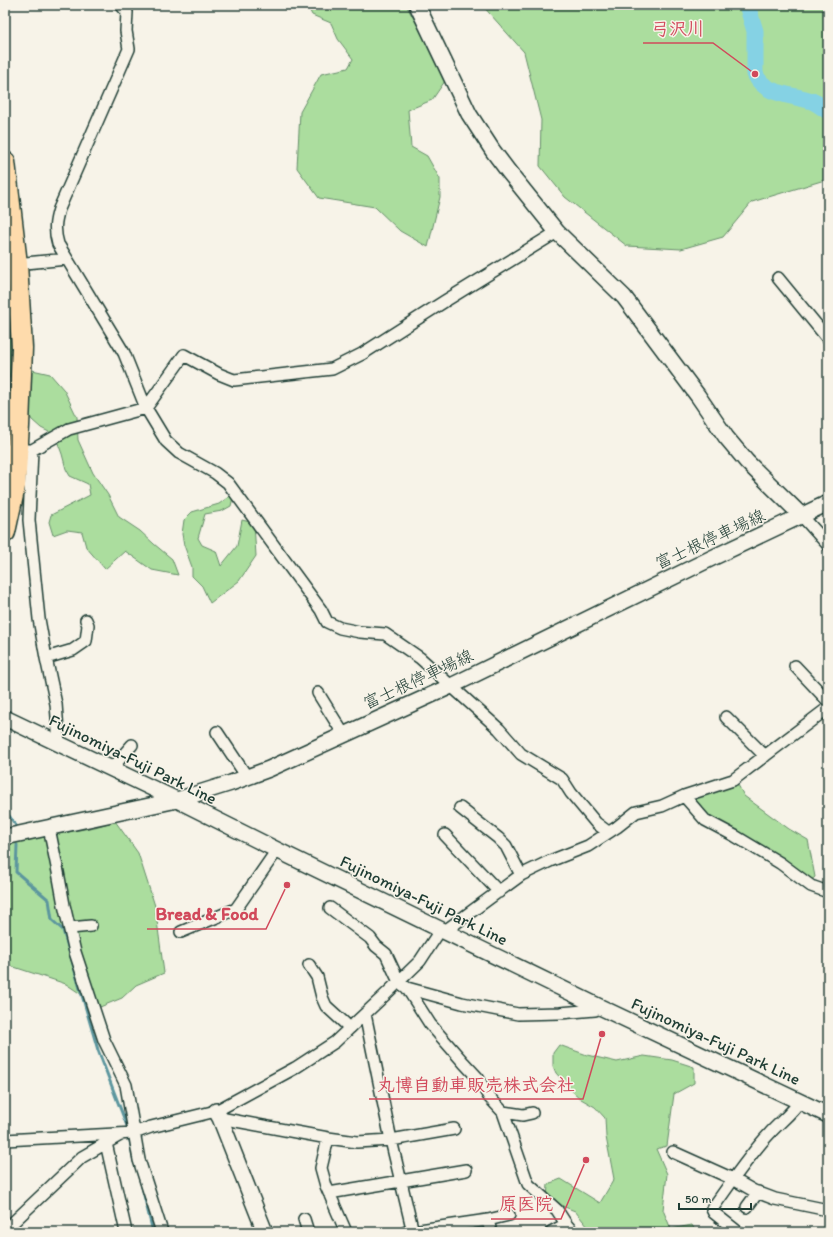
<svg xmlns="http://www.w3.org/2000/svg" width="833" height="1237" viewBox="0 0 833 1237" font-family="Itim,'Klee One',sans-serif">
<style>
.green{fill:#abdd9e;stroke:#658d69}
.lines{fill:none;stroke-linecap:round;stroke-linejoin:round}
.stream{stroke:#5c969e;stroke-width:3}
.river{stroke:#85d2e4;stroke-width:17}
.street-casing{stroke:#1f3d34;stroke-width:14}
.secondary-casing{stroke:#1f3d34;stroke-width:18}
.highway-casing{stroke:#1f3d34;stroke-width:23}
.street{stroke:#f7f3e8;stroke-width:11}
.secondary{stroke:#f7f3e8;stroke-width:15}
.highway{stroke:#fedbac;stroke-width:20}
.labels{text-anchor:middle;stroke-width:3;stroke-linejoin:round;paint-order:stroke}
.street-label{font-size:17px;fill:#1f3d34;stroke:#f7f3e8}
.leader{fill:none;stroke:#d1495b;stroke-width:1.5}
.callout-dot{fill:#d1495b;stroke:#f7f3e8;stroke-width:1.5}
.callout-label{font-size:18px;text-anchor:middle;font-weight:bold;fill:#d1495b;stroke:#f7f3e8;stroke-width:3;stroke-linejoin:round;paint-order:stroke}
</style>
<rect width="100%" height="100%" fill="#f7f3e8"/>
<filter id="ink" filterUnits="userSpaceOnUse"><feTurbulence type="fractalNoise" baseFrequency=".025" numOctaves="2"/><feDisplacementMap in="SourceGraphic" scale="8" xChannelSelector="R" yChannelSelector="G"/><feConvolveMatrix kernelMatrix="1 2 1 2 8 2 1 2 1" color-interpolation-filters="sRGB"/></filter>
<g filter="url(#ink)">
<!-- green -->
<path class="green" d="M 307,5 L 406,5 L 447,78 L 432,100 L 408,110 L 411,147 L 427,156 L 440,179 L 440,197 L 428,247 L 400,231 L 375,207 L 319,198 L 297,168 L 300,112 L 321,74 L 348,68 L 353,59 L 338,39 L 331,23 L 312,15 Z
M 482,5 L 828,5 L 828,179 L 752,202 L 723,237 L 681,249 L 627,246 L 565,197 L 540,166 L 541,120 L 524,52 Z
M 5,328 L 28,369 L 50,374 L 64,390 L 77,417 L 78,440 L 93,473 L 108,495 L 119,517 L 140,531 L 154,544 L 172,559 L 178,575 L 152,570 L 125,551 L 105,569 L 86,547 L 82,532 L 67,530 L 53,535 L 49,522 L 51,515 L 90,495 L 88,484 L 70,476 L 66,469 L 62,454 L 55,435 L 41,428 L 32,420 L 13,386 L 5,366 Z
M 234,493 L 231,506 L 222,511 L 205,514 L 198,538 L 202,545 L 216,551 L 221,566 L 237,546 L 242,520 L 254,523 L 256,556 L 239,581 L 210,603 L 202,586 L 192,576 L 192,567 L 184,545 L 182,534 L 184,520 L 192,512 L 219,504 Z
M 737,783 L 744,796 L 789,829 L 808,840 L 815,877 L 809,882 L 706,814 L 692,798 Z
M 115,821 L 138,853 L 155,906 L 164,973 L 136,985 L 122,998 L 100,1007 L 66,984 L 11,966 L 5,967 L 5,844 L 95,827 Z
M 559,1045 L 587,1055 L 617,1062 L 644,1056 L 672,1060 L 694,1067 L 694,1083 L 674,1094 L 667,1146 L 656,1149 L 667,1174 L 663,1210 L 671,1229 L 692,1225 L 696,1232 L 590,1232 L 588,1227 L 575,1211 L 547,1200 L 548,1184 L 561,1179 L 600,1203 L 614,1179 L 606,1137 L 605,1118 L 595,1107 L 581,1099 L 572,1091 L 556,1073 L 553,1066 L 553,1053 Z"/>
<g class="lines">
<!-- stream -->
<path class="stream" d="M 5,810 L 17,827
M 17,845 L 16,872 L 49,900 L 52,920 L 63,930 L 98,1050 L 127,1126 L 128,1131
M 129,1136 L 134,1162
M 141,1183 L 153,1232"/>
<!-- river -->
<path class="river" d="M 747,5 L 755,31 L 755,74 C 765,96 792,94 812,101 C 817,103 823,108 828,111"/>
<!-- street casing -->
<g class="street-casing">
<path id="street" d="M 121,5 L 127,12 L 126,31 L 129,49 L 59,209 C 55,222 54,230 58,244 L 124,353 L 146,408 L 166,441 L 179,453 L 215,473 L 228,483 L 321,610 L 327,622 L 340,628 L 360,632 L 385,634 L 420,658 L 499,729 L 521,754 L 562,779 L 571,793 L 596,823 L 608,832
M 5,265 L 67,259
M 778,278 L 828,339
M 5,450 L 32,450 L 69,429 L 146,408 L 184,355 L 219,374 L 234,380 L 332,369 L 362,354 L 445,301 L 557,232
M 32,450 L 29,520 L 39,619 L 46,658 L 56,704 L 59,744
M 802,516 L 828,545
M 46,658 L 73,650 L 86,641 L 88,625 L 86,620
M 795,666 L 828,701
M 318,693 L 344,735
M 726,717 L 765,756
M 217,732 L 247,777
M 111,769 L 132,745
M 684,796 L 705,820 L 735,836 L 780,863 L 811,886 L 828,892
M 460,808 L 498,838 L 506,846 L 521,875
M 49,828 L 58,872 L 64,905 L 75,952 L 104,1040 L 126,1085 L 139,1160 L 162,1232
M 445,835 L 499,892
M 330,908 L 370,938 L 376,946 L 386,954 L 399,982 L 407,988 L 430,1024 L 464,1063 L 478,1078 L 489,1097 L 503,1112 L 523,1115 L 532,1113
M 70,928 L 91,926
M 445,931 L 521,875 L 550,861 L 588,846 L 617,827 L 636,812 L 662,806 L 684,796 L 733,780 L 828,708
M 181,932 L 236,909 L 277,850
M 309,965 L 317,977 L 322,997 L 326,1006 L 350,1028
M 407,988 L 462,1003 L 518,1014 L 560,1013 L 595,1010 L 600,1007
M 365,1014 L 391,1140 L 413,1232
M 503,1112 L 528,1184 L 557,1210 L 566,1224 L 573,1232
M 220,1118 L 328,1138 L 357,1142 L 391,1140 L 454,1129
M 328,1138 L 321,1168 L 326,1186 L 346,1232
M 5,1140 L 134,1133 L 151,1127 L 216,1111 L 295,1068 L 335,1042 L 386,994 L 420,961 L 441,929
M 106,1143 L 126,1232
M 673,1152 L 733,1179 L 754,1191 L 775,1199 L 828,1210
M 329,1193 L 466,1170
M 747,1207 L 758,1192
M 304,1219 L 308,1232
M 488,1220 L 491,1232
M 5,1230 L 82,1157 L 122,1134
M 406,1232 L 488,1220 L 509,1215
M 551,1232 L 566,1224
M 738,1232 L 714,1213 L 712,1209 C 730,1184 749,1155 770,1133 C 780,1122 792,1113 800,1101"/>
</g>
<!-- secondary casing -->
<g class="secondary-casing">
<path id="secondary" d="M 417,5 L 469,114 L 493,151 L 508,171 L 557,232 L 624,297 L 698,396 L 726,437 L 747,462 L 802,516
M 5,718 L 177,800 L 277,850 L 600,1007 L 828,1115
M 5,837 L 177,800 L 231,783 L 269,769 L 451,686 L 712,558 L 828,503
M 216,1111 L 220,1118 L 265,1232"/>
</g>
<!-- highway casing -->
<g class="highway-casing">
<path id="highway" d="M 5,162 L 17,264 L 22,348 L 19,426 L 15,486 L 5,532"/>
</g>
<!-- street -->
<use href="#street" class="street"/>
<!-- secondary -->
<use href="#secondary" class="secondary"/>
<!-- highway -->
<use href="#highway" class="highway"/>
</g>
</g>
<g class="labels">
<!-- street labels -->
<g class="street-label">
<text transform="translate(710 539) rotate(-25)" y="6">富士根停車場線</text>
<text transform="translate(418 679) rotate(-25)" y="6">富士根停車場線</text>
<text transform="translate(133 759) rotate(26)" y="6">Fujinomiya-Fuji Park Line</text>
<text transform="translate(424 900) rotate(26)" y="6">Fujinomiya-Fuji Park Line</text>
<text transform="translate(716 1041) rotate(25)" y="6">Fujinomiya-Fuji Park Line</text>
</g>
</g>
<!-- callouts -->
<path class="leader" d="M755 74L713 43H643M287 885L266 929H147M602 1034L583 1099H369M586 1160L561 1219H491"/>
<g class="callout-dot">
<circle cx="755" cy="74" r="4"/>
<circle cx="287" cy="885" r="4"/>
<circle cx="602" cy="1034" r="4"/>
<circle cx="586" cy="1160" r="4"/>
</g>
<g class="callout-label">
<text x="678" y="35">弓沢川</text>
<text x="207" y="920">Bread &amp; Food</text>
<text x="476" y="1091">丸博自動車販売株式会社</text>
<text x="526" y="1210">原医院</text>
</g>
<!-- margin -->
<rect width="833" height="1237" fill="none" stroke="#f7f3e8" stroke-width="20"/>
<rect x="10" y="10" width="813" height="1217" fill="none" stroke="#1f3d34" stroke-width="1.5" filter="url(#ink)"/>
<!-- scale -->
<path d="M679 1203v6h72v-6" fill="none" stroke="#1f3d34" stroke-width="2"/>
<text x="685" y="1203" font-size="12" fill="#1f3d34" stroke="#f7f3e8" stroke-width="3" paint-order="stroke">50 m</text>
</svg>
